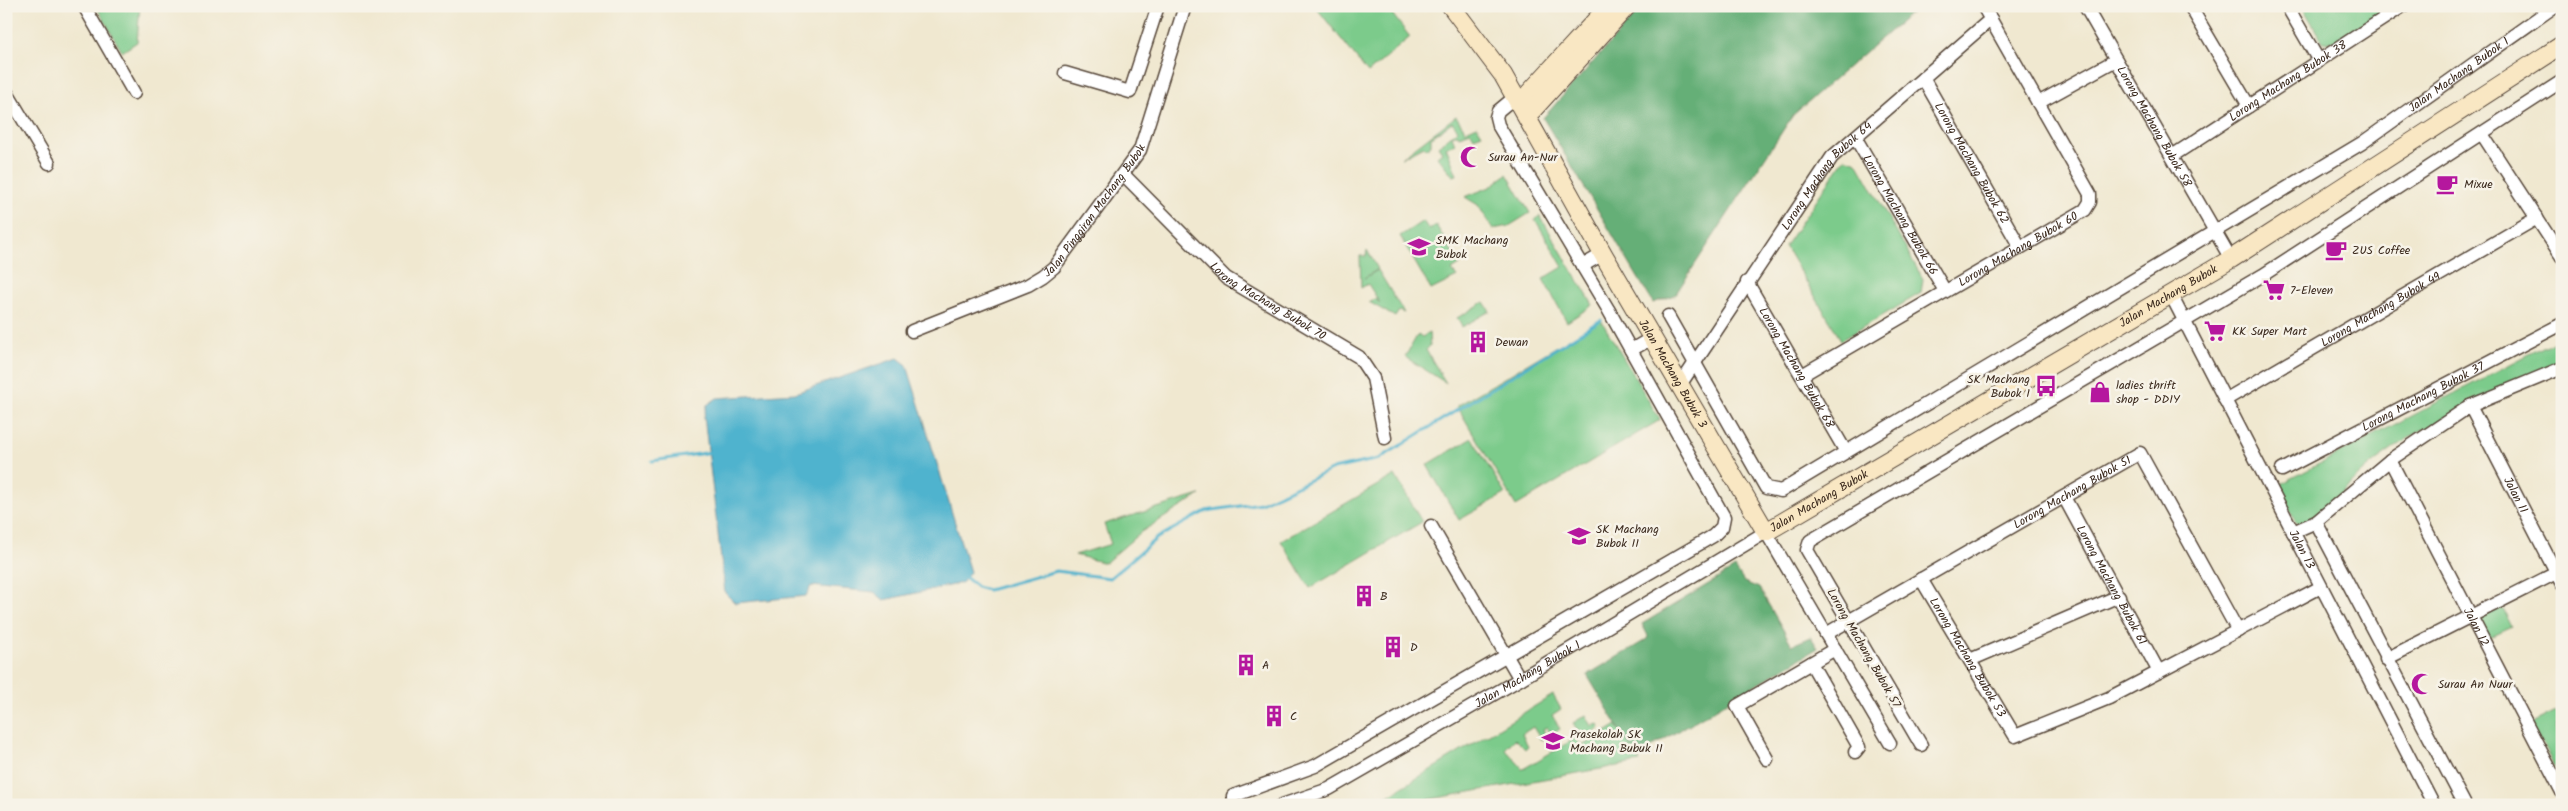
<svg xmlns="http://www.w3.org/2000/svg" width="2568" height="811" viewBox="0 0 2568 811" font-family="Kalam,sans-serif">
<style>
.green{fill:#7ccb8b;stroke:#5c7a54}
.forest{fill:#65af77;stroke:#506c4a}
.water{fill:#4fb3ce;stroke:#456e76}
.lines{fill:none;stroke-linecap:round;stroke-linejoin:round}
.stream{stroke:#4fb3ce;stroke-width:3}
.street-casing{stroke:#564639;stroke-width:15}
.secondary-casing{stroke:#564639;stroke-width:20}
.street{stroke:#fff;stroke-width:12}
.secondary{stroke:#f9e7c3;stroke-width:18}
.labels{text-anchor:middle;stroke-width:5;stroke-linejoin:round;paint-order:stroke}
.street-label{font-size:12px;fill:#3b2a1e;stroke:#f7f3e8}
.poi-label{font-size:12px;fill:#3b2a1e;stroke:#f7f3e8;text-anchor:start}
</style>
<rect width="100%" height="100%" fill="#f7f3e8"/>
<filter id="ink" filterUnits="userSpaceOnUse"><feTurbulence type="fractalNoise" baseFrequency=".02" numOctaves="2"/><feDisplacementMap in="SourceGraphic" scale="10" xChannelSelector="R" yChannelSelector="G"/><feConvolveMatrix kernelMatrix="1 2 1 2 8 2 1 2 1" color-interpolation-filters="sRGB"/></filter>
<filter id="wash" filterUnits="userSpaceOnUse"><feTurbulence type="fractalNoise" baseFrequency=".0096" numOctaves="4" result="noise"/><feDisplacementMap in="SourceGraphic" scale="20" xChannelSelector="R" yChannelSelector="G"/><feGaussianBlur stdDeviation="1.12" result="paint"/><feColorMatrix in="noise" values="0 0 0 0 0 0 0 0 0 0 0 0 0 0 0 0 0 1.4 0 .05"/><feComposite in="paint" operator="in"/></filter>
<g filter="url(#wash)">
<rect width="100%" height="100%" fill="#f0e8d0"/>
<!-- green -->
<path class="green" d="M 96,6 L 140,6 L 137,42 L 122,52 Z
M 1315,6 L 1386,6 L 1410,37 L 1368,73 Z
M 2302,6 L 2390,6 L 2337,42 L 2323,42 Z
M 1456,116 L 1466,131 L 1477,126 L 1482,134 L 1474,137 L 1471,132 L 1459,136 L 1458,134 L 1452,136 L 1455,144 L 1446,147 L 1457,175 L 1453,176 L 1437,156 L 1442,152 L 1438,146 L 1458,130 L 1452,122 L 1431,137 L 1431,145 L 1426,149 L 1423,146 L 1401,158 Z
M 1845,158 L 1857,162 L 1923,279 L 1921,293 L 1841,340 L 1785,246 Z
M 1507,174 L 1530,213 L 1509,226 L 1493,229 L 1478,205 L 1465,197 L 1490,187 Z
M 1540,216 L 1593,305 L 1567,322 L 1543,279 L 1563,267 L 1535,219 Z
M 1423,221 L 1429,230 L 1436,225 L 1460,265 L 1452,270 L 1457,277 L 1431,290 L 1400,236 Z
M 1367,250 L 1378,269 L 1364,278 L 1378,270 L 1404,313 L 1399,311 L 1395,317 L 1369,302 L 1376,298 L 1379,303 L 1380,303 L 1368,284 L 1361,288 L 1360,256 L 1366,256 Z
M 1484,302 L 1490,311 L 1462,327 L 1457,318 Z
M 1601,320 L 1660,420 L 1516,506 L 1457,406 Z
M 1429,333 L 1430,346 L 1426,350 L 1446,383 L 1405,357 L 1418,334 L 1422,337 Z
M 2562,337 L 2562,361 L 2413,435 L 2372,464 L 2351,483 L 2332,508 L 2304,525 L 2296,523 L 2277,486 Z
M 1472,438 L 1505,494 L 1459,520 L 1427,465 Z
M 1395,475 L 1422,522 L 1310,588 L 1281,541 Z
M 1200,495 L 1141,532 L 1105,563 L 1075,555 L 1111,544 L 1104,524 Z
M 2502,607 L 2512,627 L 2487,639 L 2477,619 Z
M 1553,695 L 1561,709 L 1552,715 L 1560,729 L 1551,735 L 1547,727 L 1543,729 L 1547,737 L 1541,740 L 1533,727 L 1522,734 L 1528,746 L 1525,749 L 1515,739 L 1505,749 L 1523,769 L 1576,738 L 1582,746 L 1617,725 L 1640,762 L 1397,805 L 1373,805 Z
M 2562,709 L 2562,723 L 2555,726 L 2562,739 L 2562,750 L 2555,754 L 2562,767 L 2562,778 L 2530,725 Z
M 1586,715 L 1592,726 L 1598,724 L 1600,727 C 1588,742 1581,736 1573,723 Z"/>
<!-- forest -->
<path class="forest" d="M 1643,6 L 1919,6 L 1793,115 L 1675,295 L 1653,303 L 1543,118 Z
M 1735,568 L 1744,582 L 1759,588 L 1792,645 L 1811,637 L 1818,648 L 1636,756 L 1587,675 L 1649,638 L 1642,624 Z"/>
<!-- water -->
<path class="water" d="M 898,358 L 907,365 L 970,572 L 962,583 L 884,600 L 874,592 L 811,586 L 806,596 L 735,603 L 725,593 L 704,416 L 707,405 L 717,398 L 795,393 Z"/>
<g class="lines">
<!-- stream -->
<path class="stream" d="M 652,461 L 712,452
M 964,576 L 977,587 L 988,590 L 1056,571 L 1110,578 L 1157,538 L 1206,511 L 1261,503 L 1333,469 L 1379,459 L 1601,320"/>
</g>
</g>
<g filter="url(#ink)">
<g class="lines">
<!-- street casing -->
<g class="street-casing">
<g id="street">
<path d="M 84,6 L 134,93"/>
<path id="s1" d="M 2085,6 L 2231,259"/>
<path d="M 2190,6 L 2249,106"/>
<path d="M 2287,6 L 2319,61"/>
<path d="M 1065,73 L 1130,92 L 1158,6"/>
<path id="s2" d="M 1923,78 L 2020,247"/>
<path d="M 6,91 L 49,163"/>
<path d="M 2038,103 L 2116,60"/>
<path d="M 2482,134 L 2562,257"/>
<path id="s3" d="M 1855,137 L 1945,291"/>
<path id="s4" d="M 2172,156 L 2403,6"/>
<path id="s5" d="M 1123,174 L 1226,278 L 1359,357 L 1373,378 L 1385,438"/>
<path d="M 1582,266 L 1603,254"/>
<path id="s6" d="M 1747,282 L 1846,452"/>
<path id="s7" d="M 2171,295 L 2434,805"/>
<path id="s8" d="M 1668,316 L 1766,488 L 1781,491 L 2362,143 L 2555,6"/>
<path id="s9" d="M 912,331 L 1028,285 L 1043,276 L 1054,267 L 1140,150 L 1185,6"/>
<path d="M 1631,350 L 1652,338"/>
<path id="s10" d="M 1802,375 L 2085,210 L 2090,202 L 2090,194 L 1983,6"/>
<path id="s11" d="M 1680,385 L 1832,157 L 1991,19"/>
<path id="s12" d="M 2225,400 L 2537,218"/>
<path id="s13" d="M 2470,406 L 2562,584"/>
<path id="s14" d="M 2390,460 L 2562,792"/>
<path id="s15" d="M 2282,470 L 2562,324"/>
<path id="s16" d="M 2064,497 L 2159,672"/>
<path d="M 2316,522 L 2465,805"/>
<path d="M 1431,526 L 1520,679"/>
<path d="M 2293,532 L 2316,522 L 2390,460 L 2470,406 L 2562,368"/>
<path id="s17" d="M 1921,579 L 2015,736 L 2109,698 L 2321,587"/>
<path id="s18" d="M 1826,634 L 2140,453 L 2238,631"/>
<path d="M 2386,659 L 2562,570"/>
<path d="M 1970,660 L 2119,596"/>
<path d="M 1811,663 L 1859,747 L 1855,752"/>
<path d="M 1921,745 L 1807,550 L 1810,541 L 2263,275 L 2562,81"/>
<path d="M 1767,759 L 1737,706 L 1835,649"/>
<path d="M 1233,796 L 1315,766 L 1713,536 L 1722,527 L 1724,517 L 1608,309 L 1498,125 L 1496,117 L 1498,111 L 1516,96"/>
<path id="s19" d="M 1282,805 L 1329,789 L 1520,679 L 1766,532 L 1890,743"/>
</g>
</g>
<!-- secondary casing -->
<g class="secondary-casing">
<g id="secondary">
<path id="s20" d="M 1451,6 L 1503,75 L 1603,254 L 1766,532 L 2231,259 L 2562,45"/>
<path d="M 1520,103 L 1609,6"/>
<path d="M 1527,116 L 1627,6"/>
</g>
</g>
<!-- street -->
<use href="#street" class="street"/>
<!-- secondary -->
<use href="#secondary" class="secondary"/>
</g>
</g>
<!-- icons -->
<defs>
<g id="mosque-bare" transform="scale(1.725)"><path d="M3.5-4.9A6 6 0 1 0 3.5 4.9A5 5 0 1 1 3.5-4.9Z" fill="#b5179e" stroke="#f7f3e8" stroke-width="2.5" paint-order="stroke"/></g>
<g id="cafe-bare" transform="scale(1.725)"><path d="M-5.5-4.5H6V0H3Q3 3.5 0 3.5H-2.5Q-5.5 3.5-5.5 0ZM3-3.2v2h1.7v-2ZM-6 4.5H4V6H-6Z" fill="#b5179e" stroke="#f7f3e8" stroke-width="2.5" paint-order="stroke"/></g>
<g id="school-bare" transform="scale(1.725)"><path d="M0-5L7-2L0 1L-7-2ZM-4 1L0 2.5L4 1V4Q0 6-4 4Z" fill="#b5179e" stroke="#f7f3e8" stroke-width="2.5" paint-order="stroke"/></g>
<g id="supermarket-bare" transform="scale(1.725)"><path d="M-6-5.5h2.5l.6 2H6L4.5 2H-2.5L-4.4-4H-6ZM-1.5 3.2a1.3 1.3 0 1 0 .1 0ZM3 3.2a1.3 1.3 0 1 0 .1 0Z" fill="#b5179e" stroke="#f7f3e8" stroke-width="2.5" paint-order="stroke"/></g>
<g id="building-bare" transform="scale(1.725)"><path d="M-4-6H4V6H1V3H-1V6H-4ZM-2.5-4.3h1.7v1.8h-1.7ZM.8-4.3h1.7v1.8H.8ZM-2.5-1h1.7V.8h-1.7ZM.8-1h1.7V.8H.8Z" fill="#b5179e" stroke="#f7f3e8" stroke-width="2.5" paint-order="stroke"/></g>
<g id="bus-bare" transform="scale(1.725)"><path d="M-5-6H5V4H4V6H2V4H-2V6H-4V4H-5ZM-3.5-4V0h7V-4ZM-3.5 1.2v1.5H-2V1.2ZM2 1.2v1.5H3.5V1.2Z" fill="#b5179e" stroke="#f7f3e8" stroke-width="2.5" paint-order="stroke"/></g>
<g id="shop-bare" transform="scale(1.725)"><path d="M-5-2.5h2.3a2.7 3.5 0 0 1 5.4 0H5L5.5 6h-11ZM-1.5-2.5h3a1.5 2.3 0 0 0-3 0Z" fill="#b5179e" stroke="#f7f3e8" stroke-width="2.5" paint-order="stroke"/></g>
</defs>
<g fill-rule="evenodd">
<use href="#mosque-bare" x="1471" y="157"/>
<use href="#cafe-bare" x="2447" y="184"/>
<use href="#school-bare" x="1419" y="247"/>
<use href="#cafe-bare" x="2336" y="250"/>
<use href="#supermarket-bare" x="2274" y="290"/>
<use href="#supermarket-bare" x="2215" y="331"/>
<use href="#building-bare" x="1478" y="342"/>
<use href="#bus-bare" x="2046" y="386"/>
<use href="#shop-bare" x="2100" y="392"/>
<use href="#school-bare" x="1579" y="536"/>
<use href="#building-bare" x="1364" y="596"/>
<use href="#building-bare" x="1393" y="647"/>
<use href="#building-bare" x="1246" y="665"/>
<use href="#mosque-bare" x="2422" y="684"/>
<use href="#building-bare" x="1274" y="716"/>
<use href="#school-bare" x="1553" y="741"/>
</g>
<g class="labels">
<!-- street labels -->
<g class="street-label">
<text dy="4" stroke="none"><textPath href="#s8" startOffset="1009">Jalan Machang Bubok 1</textPath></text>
<text dy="4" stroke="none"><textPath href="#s4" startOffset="138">Lorong Machang Bubok 38</textPath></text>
<text dy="4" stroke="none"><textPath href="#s1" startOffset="139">Lorong Machang Bubok 58</textPath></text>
<text dy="4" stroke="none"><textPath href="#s2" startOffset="98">Lorong Machang Bubok 62</textPath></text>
<text dy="4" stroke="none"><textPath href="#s11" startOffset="256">Lorong Machang Bubok 64</textPath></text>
<text dy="4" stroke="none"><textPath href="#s9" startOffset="226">Jalan Pinggiran Machang Bubok</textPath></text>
<text dy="4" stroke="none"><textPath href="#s3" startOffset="90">Lorong Machang Bubok 66</textPath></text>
<text dy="4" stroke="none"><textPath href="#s10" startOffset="250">Lorong Machang Bubok 60</textPath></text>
<text dy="4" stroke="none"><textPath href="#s20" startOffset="1080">Jalan Machang Bubok</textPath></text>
<text dy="4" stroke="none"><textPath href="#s5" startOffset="194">Lorong Machang Bubok 70</textPath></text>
<text dy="4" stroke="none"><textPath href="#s12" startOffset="180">Lorong Machang Bubok 49</textPath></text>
<text dy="4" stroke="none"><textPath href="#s6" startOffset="99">Lorong Machang Bubok 68</textPath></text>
<text dy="4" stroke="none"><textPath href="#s20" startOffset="430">Jalan Machang Bubuk 3</textPath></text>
<text dy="4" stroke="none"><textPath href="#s15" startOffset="159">Lorong Machang Bubok 37</textPath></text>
<text dy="4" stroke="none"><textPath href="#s18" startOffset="284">Lorong Machang Bubok 51</textPath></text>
<text dy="4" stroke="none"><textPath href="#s13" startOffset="100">Jalan 11</textPath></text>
<text dy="4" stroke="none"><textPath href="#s20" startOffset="675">Jalan Machang Bubok</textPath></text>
<text dy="4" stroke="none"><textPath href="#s7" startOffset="286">Jalan 13</textPath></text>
<text dy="4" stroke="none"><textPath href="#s16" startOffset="100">Lorong Machang Bubok 61</textPath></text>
<text dy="4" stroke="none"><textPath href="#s14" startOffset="188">Jalan 12</textPath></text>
<text transform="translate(1864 648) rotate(60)" y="4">Lorong Machang Bubok 57</text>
<text dy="4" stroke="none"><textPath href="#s17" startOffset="91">Lorong Machang Bubok 53</textPath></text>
<text dy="4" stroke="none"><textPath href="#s19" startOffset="279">Jalan Machang Bubok 1</textPath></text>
</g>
<!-- poi labels -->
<g class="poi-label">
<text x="1488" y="161">Surau An-Nur</text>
<text x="2464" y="188">Mixue</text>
<text x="1436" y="244">SMK Machang<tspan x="1436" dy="14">Bubok</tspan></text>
<text x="2352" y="254">ZUS Coffee</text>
<text x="2290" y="294">7-Eleven</text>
<text x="2232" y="335">KK Super Mart</text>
<text x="1495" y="346">Dewan</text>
<text x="2030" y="383" text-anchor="end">SK Machang<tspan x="2030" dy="14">Bubok I</tspan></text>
<text x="2116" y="389">ladies thrift<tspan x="2116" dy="14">shop - DDIY</tspan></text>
<text x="1596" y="533">SK Machang<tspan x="1596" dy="14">Bubok II</tspan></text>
<text x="1380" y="600">B</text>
<text x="1410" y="651">D</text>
<text x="1262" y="669">A</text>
<text x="2438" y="688">Surau An Nuur</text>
<text x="1290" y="720">C</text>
<text x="1570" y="738">Prasekolah SK<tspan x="1570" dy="14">Machang Bubuk II</tspan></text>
</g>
</g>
<!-- margin -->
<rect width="2568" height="811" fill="none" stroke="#f7f3e8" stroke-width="25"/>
</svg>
